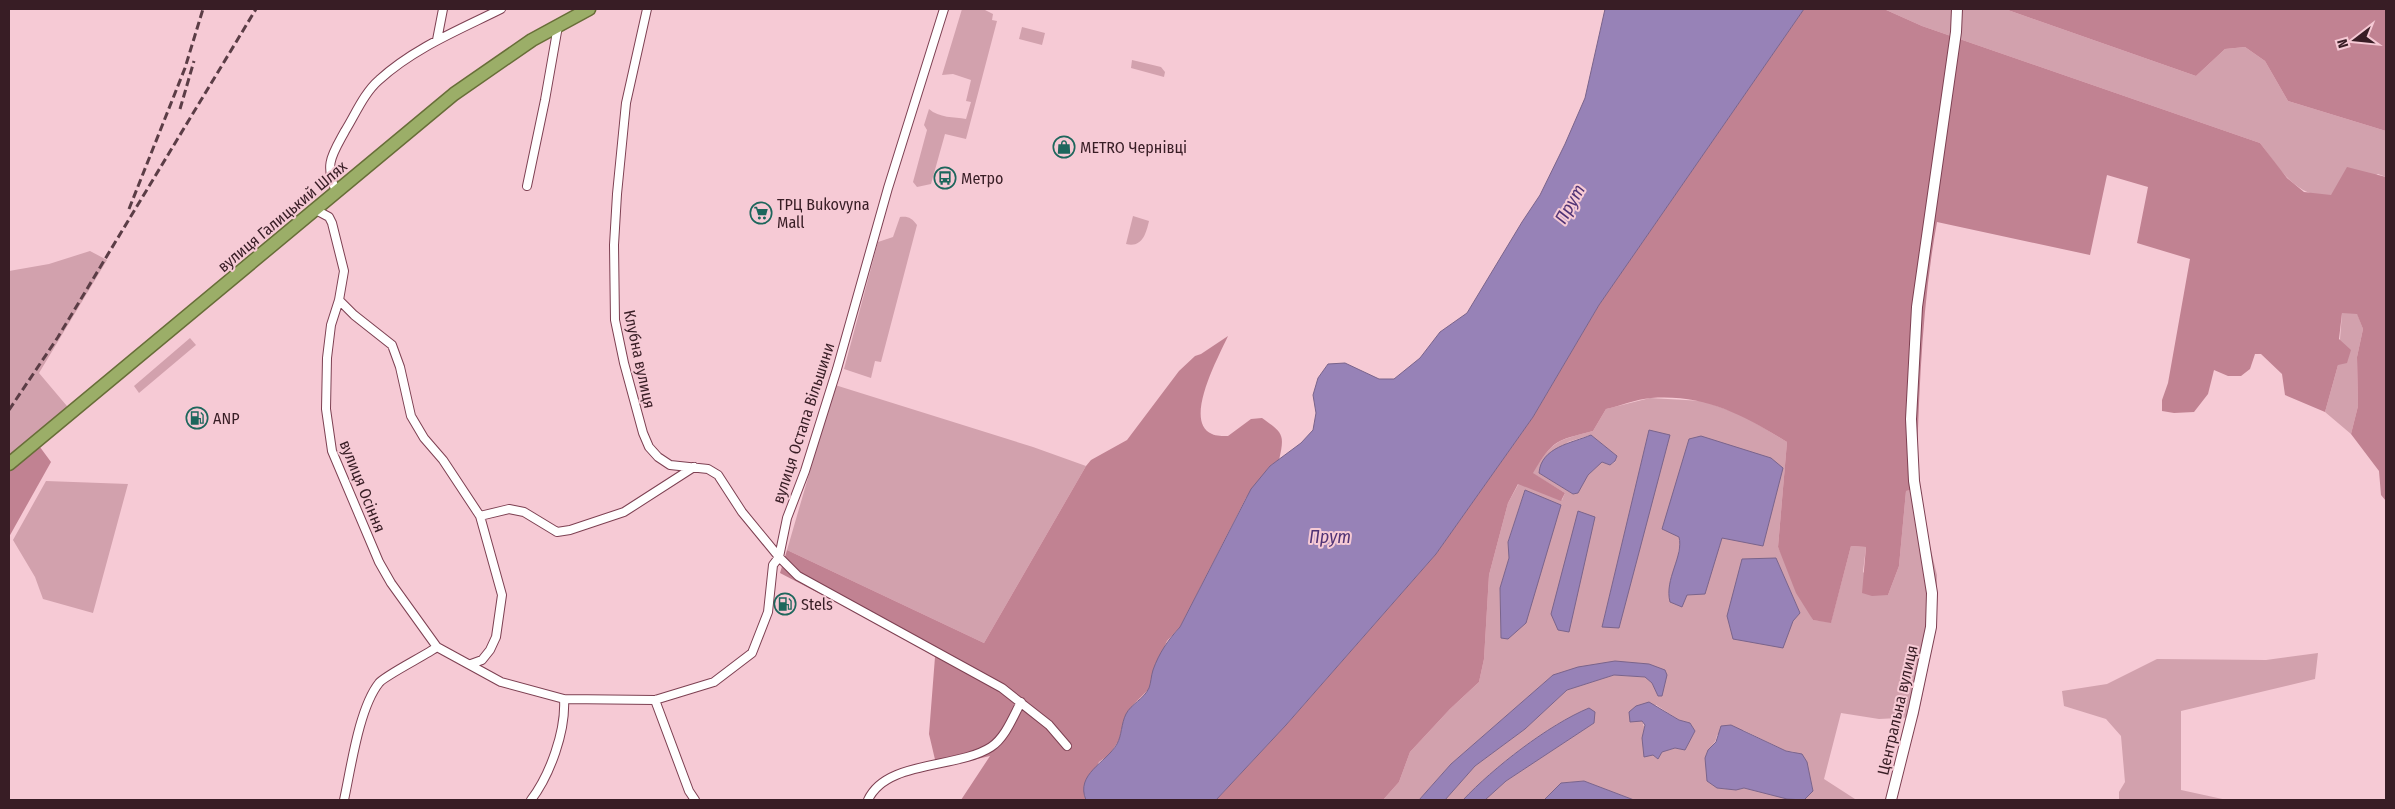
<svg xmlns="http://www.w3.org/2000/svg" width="2395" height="809" viewBox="0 0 2395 809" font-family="'Fira Sans Condensed',sans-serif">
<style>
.green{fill:#d2a1ad;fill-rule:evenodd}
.forest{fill:#c18292}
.water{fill:#9782b7;stroke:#7a648b}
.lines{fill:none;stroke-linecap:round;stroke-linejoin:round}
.minor-casing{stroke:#7d4052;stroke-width:10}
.secondary-casing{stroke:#7d4052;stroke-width:12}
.trunk-casing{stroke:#686e38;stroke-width:15}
.minor{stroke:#fff;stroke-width:8}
.secondary{stroke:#fff;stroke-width:10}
.trunk{stroke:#9bae68;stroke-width:12}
.rail{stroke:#5b3d46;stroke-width:3;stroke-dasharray:8 4;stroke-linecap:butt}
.labels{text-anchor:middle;stroke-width:4;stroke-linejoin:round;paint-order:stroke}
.poi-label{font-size:16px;fill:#381d25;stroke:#f6cad5;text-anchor:start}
.street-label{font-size:16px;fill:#381d25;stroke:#f6cad5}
.water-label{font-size:18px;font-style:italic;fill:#503375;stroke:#f6cad5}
</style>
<rect width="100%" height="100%" fill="#f6cad5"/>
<!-- green -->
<path class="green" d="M 962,9 L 983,9 L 993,14 L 992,20 L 997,21 L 966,139 L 945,134 L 931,184 L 917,187 L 913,182 L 927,130 L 924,125 L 929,109 C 939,118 954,117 966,119 L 971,102 L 966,101 L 971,80 L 953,74 L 942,75 Z
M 1884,9 L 2005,9 L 2196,76 L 2225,49 L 2245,47 L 2265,61 L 2288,101 L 2386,131 L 2386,177 L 2378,174 C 2365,180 2344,193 2331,195 C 2296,200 2278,166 2260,143 L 1922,26 Z
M 1022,27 L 1045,33 L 1042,45 L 1019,39 Z
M 1132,60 L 1161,67 L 1165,72 L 1164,77 L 1131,68 Z
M 1133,216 L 1149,221 C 1146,234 1142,248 1126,244 Z
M 900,217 C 908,216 912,218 917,225 L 881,362 L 875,361 L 871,378 L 844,369 L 878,242 L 893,237 Z
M 90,251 L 107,260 L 39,373 L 72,412 L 9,468 L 9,271 L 49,264 Z
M 2342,313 L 2357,313 L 2363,329 L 2357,357 L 2358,406 L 2351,434 L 2325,412 L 2338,365 Z
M 190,338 L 196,345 L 139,393 L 134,386 Z
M 835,385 L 1033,447 L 1086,466 L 984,643 L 787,550 Z
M 1650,398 L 1703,401 L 1742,415 L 1787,442 L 1778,547 L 1813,620 L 1831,622 L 1851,546 L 1866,547 L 1863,572 L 1888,595 L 1899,566 L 1906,491 L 1916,489 L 1937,575 L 1937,622 L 1918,717 L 1879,719 L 1841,713 L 1824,779 L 1855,799 L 1864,800 L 1804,800 L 1813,790 C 1810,775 1803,765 1795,752 L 1786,751 L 1743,730 L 1717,735 C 1716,742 1714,743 1709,749 C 1700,761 1712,776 1717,788 L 1736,790 L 1744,788 L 1796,800 L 1634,800 L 1584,781 L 1561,783 L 1544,800 L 1485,800 L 1506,781 L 1594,723 L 1589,708 C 1547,725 1493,768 1463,800 L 1445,800 L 1475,766 L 1525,729 L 1567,690 L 1614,675 L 1645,677 L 1652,683 L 1658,696 L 1665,670 L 1553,675 L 1451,764 L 1419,800 L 1383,800 L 1399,782 L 1410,752 L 1450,709 L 1479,682 L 1484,659 L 1489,575 L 1508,503 L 1519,483 L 1562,500 L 1565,493 L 1532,473 C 1554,440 1555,441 1593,431 L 1606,409 ZM 1649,431 L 1669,435 L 1602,627 ZM 1591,435 L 1617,456 L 1615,462 L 1610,465 L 1602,462 L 1588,475 L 1578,493 L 1573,494 L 1539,473 L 1568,442 ZM 1783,468 L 1722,538 L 1705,593 L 1687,595 L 1678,552 L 1681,545 L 1679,537 ZM 1525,490 L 1561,506 L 1501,637 L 1500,588 L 1509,558 L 1508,541 ZM 1776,558 L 1800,613 L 1793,621 ZM 1656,705 L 1679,720 L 1690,723 L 1695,731 L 1685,750 L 1675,748 L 1662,752 L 1658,759 L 1653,755 L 1642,738 L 1645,730 L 1642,720 Z
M 46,481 L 128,484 L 93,613 L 43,599 L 35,577 L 13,540 Z
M 2318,653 L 2315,679 L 2181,711 L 2181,790 L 2227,800 L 2119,800 L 2119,792 L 2125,782 L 2121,736 L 2106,719 L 2064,706 L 2062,691 L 2107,684 L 2157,659 L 2266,660 Z"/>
<!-- forest -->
<path class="forest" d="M 1804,9 L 1884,9 L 1922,26 L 2260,143 L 2287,178 L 2304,192 L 2331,195 L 2347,167 L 2386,177 L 2386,501 L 2381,495 L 2379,471 L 2351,434 L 2358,406 L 2357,357 L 2363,329 L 2357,314 L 2342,313 L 2339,339 L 2351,350 L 2347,363 L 2338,365 L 2325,412 L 2285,395 L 2282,374 L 2261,354 L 2255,354 L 2250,369 L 2241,376 L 2228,376 L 2214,370 L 2208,394 L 2194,412 L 2174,413 L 2162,411 L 2162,400 L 2168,383 L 2190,259 L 2137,243 L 2148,187 L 2107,175 L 2090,255 L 1937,222 C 1921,310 1919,399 1916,489 L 1906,491 L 1899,566 L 1888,595 L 1872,596 L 1862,593 L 1866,547 L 1851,546 L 1831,623 L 1813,620 L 1796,593 L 1778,547 L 1787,442 C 1743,415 1705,394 1651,398 C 1636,399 1620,406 1606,409 L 1593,431 C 1555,441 1554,439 1533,473 L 1565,493 L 1561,501 L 1518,484 L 1508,503 L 1489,575 L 1484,659 L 1479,682 L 1450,709 L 1410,752 L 1399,782 L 1383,800 L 1216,800 L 1286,725 L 1436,554 L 1533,417 L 1599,305 Z
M 2005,9 L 2386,9 L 2386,131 L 2288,101 L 2265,61 L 2245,47 L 2225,49 L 2196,76 Z
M 1228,336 C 1220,354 1182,422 1212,434 C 1216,436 1223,436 1228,436 L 1251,419 L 1262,418 C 1283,433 1285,434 1279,460 L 1270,466 L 1246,498 L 1180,627 L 1167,641 L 1154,669 L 1149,689 L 1132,706 L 1122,728 L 1119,740 L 1110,754 L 1099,762 L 1084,794 L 1086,800 L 961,800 L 990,756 L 937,768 L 929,734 L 935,657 L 901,636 L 780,573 L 787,550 L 984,643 L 1086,466 L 1091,460 L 1127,440 L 1179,371 L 1195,356 L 1201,354 Z
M 37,443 L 51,462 L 9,537 L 9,468 Z"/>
<!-- water -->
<path class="water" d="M 1605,9 L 1804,9 L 1599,305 L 1533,417 L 1436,554 L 1286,725 L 1216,800 L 1086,800 C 1075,774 1106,763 1117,744 C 1122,735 1121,724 1126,714 C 1131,704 1144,699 1149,688 C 1151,683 1151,676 1153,670 C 1159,653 1168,640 1180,627 L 1251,489 L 1270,466 L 1301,443 L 1313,430 L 1316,413 L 1313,395 L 1318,378 L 1328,364 L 1345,363 L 1379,379 L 1394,379 L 1420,358 L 1440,332 L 1467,313 L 1522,222 L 1540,195 L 1565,144 L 1585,98 Z
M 1649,430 L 1670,435 L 1619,628 L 1602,627 Z
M 1591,435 L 1617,456 L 1615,461 L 1610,465 L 1602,462 L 1588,475 L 1578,493 L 1573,494 L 1539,473 C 1541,447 1572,443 1591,435 Z
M 1701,436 L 1771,458 L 1783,468 L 1763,546 L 1722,538 L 1705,594 L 1687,595 L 1682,607 L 1670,602 C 1664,579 1684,556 1679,537 L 1662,529 L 1689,439 Z
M 1525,490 L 1561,505 L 1526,623 L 1508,639 L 1501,638 L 1500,588 L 1509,558 L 1508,542 Z
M 1578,511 L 1595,517 L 1569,632 L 1558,630 L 1551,614 Z
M 1776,558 L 1800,613 L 1793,621 L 1783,648 L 1733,639 L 1727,616 L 1742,559 Z
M 1615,661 L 1649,664 L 1665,670 L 1667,675 L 1662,696 L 1658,696 L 1652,683 L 1645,677 L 1614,675 L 1567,690 L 1525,729 L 1475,766 L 1445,800 L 1419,800 L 1451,764 L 1553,675 L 1578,667 Z
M 1649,702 L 1679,720 L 1690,723 L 1695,731 L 1685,750 L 1675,748 L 1662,752 L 1658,759 L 1653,755 L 1644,757 L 1642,738 L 1645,725 L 1642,721 L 1630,722 L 1629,712 L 1636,706 Z
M 1589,708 L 1595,712 L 1594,723 L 1506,781 L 1485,800 L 1463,800 C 1493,768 1548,725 1589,708 Z
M 1731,725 L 1786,751 L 1802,754 L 1807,762 L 1813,791 L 1804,800 L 1787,799 L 1744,788 L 1736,790 L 1717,788 L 1707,781 L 1705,758 L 1708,750 L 1716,742 L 1721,726 Z
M 1584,781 L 1634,800 L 1544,800 L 1561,783 Z"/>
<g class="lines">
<!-- minor casing -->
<g class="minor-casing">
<path id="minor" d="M 647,9 L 626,103 L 617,194 L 614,245 L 615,320 L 624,363 L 643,433 L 649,447 L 658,457 L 670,465 L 708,469 L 718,475 L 742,512 L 779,557 L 798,576 L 1002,688 L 1049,725 L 1067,746
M 437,40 L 443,9
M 527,186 L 545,100 L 558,26
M 336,191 C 324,164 332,155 345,131 C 355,115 364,93 379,80 C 414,48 459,30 501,9
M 314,209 L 329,217 L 332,223 L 344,271 L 339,300 L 331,325 L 327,358 L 326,409 L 332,451 L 379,562 L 391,583 L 437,647 L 501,682 L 564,699 L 655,700 L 714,682 L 752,653 L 768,612 L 773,565 L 779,557 L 787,518 L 805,471 L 837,369 L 888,188 L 944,9
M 339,300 L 354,315 L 392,345 L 400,367 L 411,416 L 424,438 L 443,460 L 480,516 L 502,595 L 496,637 L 490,650 L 482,660 L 471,664
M 480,516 L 509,509 L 524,512 L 557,532 L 570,530 L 624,512 L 694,467
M 655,700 L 689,791 L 695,800
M 344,800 C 351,768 359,708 379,683 C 384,676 426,655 437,647
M 531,800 C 550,775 566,731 564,699
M 868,800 C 886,760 957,769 991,747 C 1005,738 1013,717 1021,702"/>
</g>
<!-- secondary casing -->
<g class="secondary-casing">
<path id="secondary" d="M 1891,800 L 1913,712 L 1931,627 L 1932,593 L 1914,481 L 1911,419 L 1917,307 L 1956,32 L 1957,9"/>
</g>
<!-- trunk casing -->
<g class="trunk-casing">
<path id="trunk" d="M 9,464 L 454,94 L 532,40 L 589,9"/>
</g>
<!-- minor -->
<use href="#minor" class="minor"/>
<!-- secondary -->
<use href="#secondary" class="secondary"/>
<!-- trunk -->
<use href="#trunk" class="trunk"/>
<!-- rail -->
<path class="rail" d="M 180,109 L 194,61
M 129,209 L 185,68 L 203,9
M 9,410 L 58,337 L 256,9"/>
</g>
<!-- icons -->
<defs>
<g id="shop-ring" transform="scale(1.125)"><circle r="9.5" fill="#f6cad5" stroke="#1d665c" stroke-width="1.5"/><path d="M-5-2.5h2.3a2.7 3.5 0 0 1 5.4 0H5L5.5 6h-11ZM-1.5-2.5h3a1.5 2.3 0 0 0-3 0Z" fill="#1d665c"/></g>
<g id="bus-ring" transform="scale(1.125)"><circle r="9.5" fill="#f6cad5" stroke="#1d665c" stroke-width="1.5"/><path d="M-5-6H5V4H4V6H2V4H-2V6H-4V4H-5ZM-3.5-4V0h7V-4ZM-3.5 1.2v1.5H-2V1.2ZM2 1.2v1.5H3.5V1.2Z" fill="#1d665c"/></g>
<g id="supermarket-ring" transform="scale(1.125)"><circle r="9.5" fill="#f6cad5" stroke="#1d665c" stroke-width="1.5"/><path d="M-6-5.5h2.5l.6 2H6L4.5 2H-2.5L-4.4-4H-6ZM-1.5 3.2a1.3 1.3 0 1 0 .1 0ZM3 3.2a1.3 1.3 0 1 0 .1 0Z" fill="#1d665c"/></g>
<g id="fuel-ring" transform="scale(1.125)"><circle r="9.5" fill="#f6cad5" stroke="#1d665c" stroke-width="1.5"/><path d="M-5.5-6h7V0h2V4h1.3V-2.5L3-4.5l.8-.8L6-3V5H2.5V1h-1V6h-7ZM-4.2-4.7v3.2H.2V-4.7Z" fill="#1d665c"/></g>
</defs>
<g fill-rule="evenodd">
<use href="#shop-ring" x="1064" y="147"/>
<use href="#bus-ring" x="945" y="178"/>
<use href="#supermarket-ring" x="761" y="213"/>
<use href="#fuel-ring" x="197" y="418"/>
<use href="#fuel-ring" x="785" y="604"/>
</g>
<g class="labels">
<!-- poi labels -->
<g class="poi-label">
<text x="1080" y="153">METRO Чернівці</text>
<text x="961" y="184">Метро</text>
<text x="777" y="210">ТРЦ Bukovyna<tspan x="777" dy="18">Mall</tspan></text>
<text x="213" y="424">ANP</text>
<text x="801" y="610">Stels</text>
</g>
<!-- street labels -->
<g class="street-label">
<text transform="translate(282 216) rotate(-40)" y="6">вулиця Галицький Шлях</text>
<text transform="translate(640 359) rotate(78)" y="6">Клубна вулиця</text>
<text transform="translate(803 423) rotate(-72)" y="6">вулиця Остапа Вільшини</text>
<text transform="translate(363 486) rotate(68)" y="6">вулиця Осіння</text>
<text transform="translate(1897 710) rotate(-77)" y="6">Центральна вулиця</text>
</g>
<!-- water labels -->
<g class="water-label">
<text transform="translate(1570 204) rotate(-60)" y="6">Прут</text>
<text x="1330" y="543">Прут</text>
</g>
</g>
<!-- border -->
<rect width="2395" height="809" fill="none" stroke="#381d25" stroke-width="20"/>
<!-- north arrow -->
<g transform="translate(2355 40) rotate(254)" stroke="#f6cad5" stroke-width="4" paint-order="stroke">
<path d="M0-4L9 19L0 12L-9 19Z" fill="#381d25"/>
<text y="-8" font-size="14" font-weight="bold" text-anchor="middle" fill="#381d25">N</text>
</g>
</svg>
